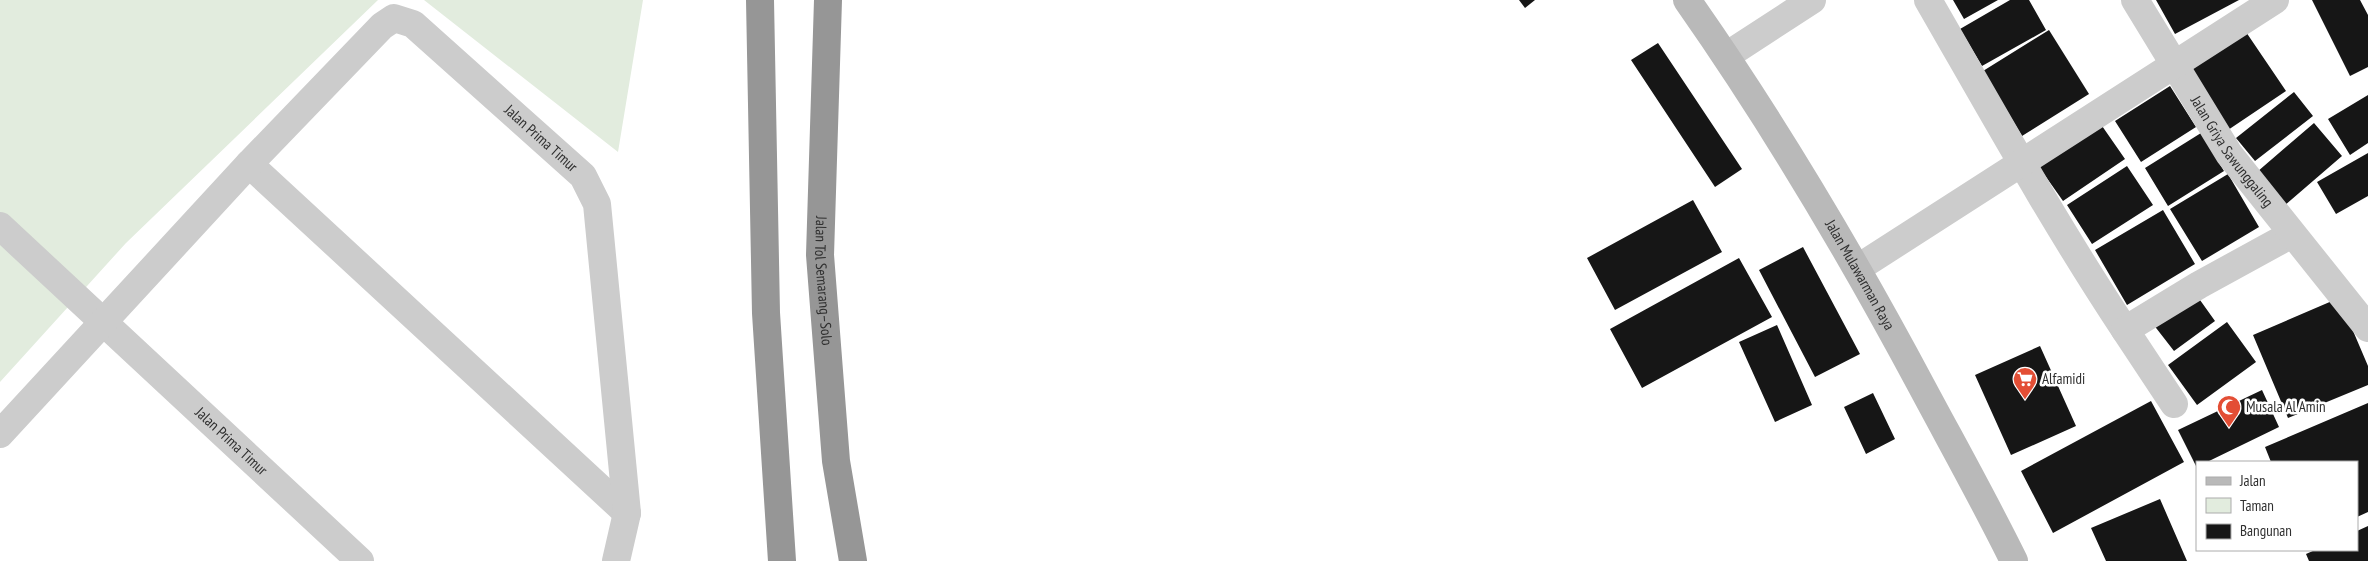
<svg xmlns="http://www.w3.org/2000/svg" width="2368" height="561" viewBox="0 0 2368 561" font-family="'PT Sans Narrow',sans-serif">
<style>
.green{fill:#e2ecde}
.building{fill:#161616}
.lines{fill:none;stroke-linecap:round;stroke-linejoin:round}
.street{stroke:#ccc;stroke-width:28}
.secondary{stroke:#b9b9b9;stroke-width:28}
.highway{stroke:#969696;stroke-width:28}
.labels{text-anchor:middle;stroke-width:5;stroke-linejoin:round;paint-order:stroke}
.street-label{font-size:15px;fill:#2f2f2f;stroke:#fff}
.poi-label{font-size:15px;fill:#2f2f2f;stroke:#fff;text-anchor:start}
</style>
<rect width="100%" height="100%" fill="#fff"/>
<!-- green -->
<path class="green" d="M 0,0 L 378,0 L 126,243 L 0,382 Z
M 424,0 L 643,0 L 618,152 Z"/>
<!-- building -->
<path class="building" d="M 1519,0 L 1535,0 L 1525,8 Z
M 1953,0 L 1998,0 L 1964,19 Z
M 2010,0 L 2029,0 L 2046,30 L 1982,66 L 1960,29 Z
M 2156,0 L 2239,0 L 2175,34 Z
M 2312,0 L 2360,0 L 2368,15 L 2368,67 L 2350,76 Z
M 2049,30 L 2089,94 L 2022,136 L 1983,71 Z
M 2246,32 L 2286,91 L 2228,130 L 2188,71 Z
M 1658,43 L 1742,169 L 1715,187 L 1631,60 Z
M 2170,86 L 2196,127 L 2141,162 L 2115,121 Z
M 2294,92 L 2313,116 L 2255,161 L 2236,138 Z
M 2368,95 L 2368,143 L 2350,155 L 2328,119 Z
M 2100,123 L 2125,159 L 2063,201 L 2039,167 Z
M 2314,123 L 2342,156 L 2285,205 L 2257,172 Z
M 2201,133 L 2224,171 L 2168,206 L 2145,168 Z
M 2368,153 L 2368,196 L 2336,214 L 2317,182 Z
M 2127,166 L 2153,205 L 2092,244 L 2067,205 Z
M 2228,174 L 2259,227 L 2202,261 L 2170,209 Z
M 1693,200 L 1722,252 L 1615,310 L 1587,258 Z
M 2163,210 L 2195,264 L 2127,305 L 2095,250 Z
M 1803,247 L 1860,354 L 1815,377 L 1759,270 Z
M 1739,258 L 1772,317 L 1642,388 L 1610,329 Z
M 2195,293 L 2215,321 L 2174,351 L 2153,324 Z
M 2339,298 L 2368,366 L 2368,385 L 2288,418 L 2253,335 Z
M 2227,322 L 2256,362 L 2197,405 L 2168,365 Z
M 1777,325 L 1812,405 L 1775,422 L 1739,342 Z
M 2040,346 L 2076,426 L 2011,455 L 1975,375 Z
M 2262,390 L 2279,427 L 2207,462 L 2197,462 L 2197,468 L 2178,430 Z
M 1873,393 L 1895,439 L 1866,454 L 1844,407 Z
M 2151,401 L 2184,462 L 2053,533 L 2021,471 Z
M 2368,403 L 2368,512 L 2357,517 L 2357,462 L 2271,462 L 2265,447 Z
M 2160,499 L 2187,561 L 2106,561 L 2091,528 Z
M 2368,526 L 2368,561 L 2309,561 L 2306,554 L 2315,550 L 2357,550 L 2357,531 Z"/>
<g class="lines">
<!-- street -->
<g class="street">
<path d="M 1928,0 C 1992,111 2054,223 2125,330 L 2199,285 L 2292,234"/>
<path id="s1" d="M 2135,0 L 2229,154 L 2368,328"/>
<path d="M 1726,56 L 1812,0"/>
<path d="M 249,164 L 627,513"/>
<path id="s2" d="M 0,226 L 360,561"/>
<path d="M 1858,268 L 2275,0"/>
<path d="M 2125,330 L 2174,404"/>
<path id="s3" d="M 0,434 L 249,164 L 382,26 L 394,18 L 413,24 L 583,176 L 597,204 L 627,513 L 616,561"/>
</g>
<!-- secondary -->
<path class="secondary" id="s4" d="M 1687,0 C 1774,124 1851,254 1922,387 C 1953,445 1985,502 2014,561"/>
<!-- highway -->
<g class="highway">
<path d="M 760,0 L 766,313 L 782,561"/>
<path id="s5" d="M 828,0 L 820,255 L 836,461 L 853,561"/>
</g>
</g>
<!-- icons -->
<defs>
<g id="supermarket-pin" transform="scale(1.25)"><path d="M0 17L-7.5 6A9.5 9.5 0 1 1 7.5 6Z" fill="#e34e35" stroke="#fff"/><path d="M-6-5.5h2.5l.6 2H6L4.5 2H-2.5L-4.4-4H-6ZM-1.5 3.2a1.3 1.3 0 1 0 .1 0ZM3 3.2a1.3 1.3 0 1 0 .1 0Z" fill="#fff"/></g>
<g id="mosque-pin" transform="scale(1.25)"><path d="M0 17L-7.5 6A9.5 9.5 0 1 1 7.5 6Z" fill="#e34e35" stroke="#fff"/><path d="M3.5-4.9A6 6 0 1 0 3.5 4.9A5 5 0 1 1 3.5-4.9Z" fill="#fff"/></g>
</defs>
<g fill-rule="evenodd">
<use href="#supermarket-pin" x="2025" y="379"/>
<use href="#mosque-pin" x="2229" y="407"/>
</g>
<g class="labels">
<!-- street labels -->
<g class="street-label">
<text dy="5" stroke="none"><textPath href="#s3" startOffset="765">Jalan Prima Timur</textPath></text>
<text dy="5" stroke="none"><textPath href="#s1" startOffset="180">Jalan Griya Sawunggaling</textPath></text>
<text dy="5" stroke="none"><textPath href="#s4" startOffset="325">Jalan Mulawarman Raya</textPath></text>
<text dy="5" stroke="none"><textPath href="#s5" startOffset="281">Jalan Tol Semarang–Solo</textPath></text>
<text dy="5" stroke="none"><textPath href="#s2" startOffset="316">Jalan Prima Timur</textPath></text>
</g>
<!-- poi labels -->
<g class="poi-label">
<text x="2042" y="384">Alfamidi</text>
<text x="2246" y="412">Musala Al Amin</text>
</g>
</g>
<!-- legend -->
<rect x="2196" y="461" width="162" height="90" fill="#ffffff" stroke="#acacac"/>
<rect x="2206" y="477" width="25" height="8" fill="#b9b9b9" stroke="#acacac"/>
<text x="2240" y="486" font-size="15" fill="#2f2f2f">Jalan</text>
<rect x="2206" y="498" width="25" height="15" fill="#e2ecde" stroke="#acacac"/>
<text x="2240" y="511" font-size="15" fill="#2f2f2f">Taman</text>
<rect x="2206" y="524" width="25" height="15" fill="#161616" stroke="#acacac"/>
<text x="2240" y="536" font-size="15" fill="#2f2f2f">Bangunan</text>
</svg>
